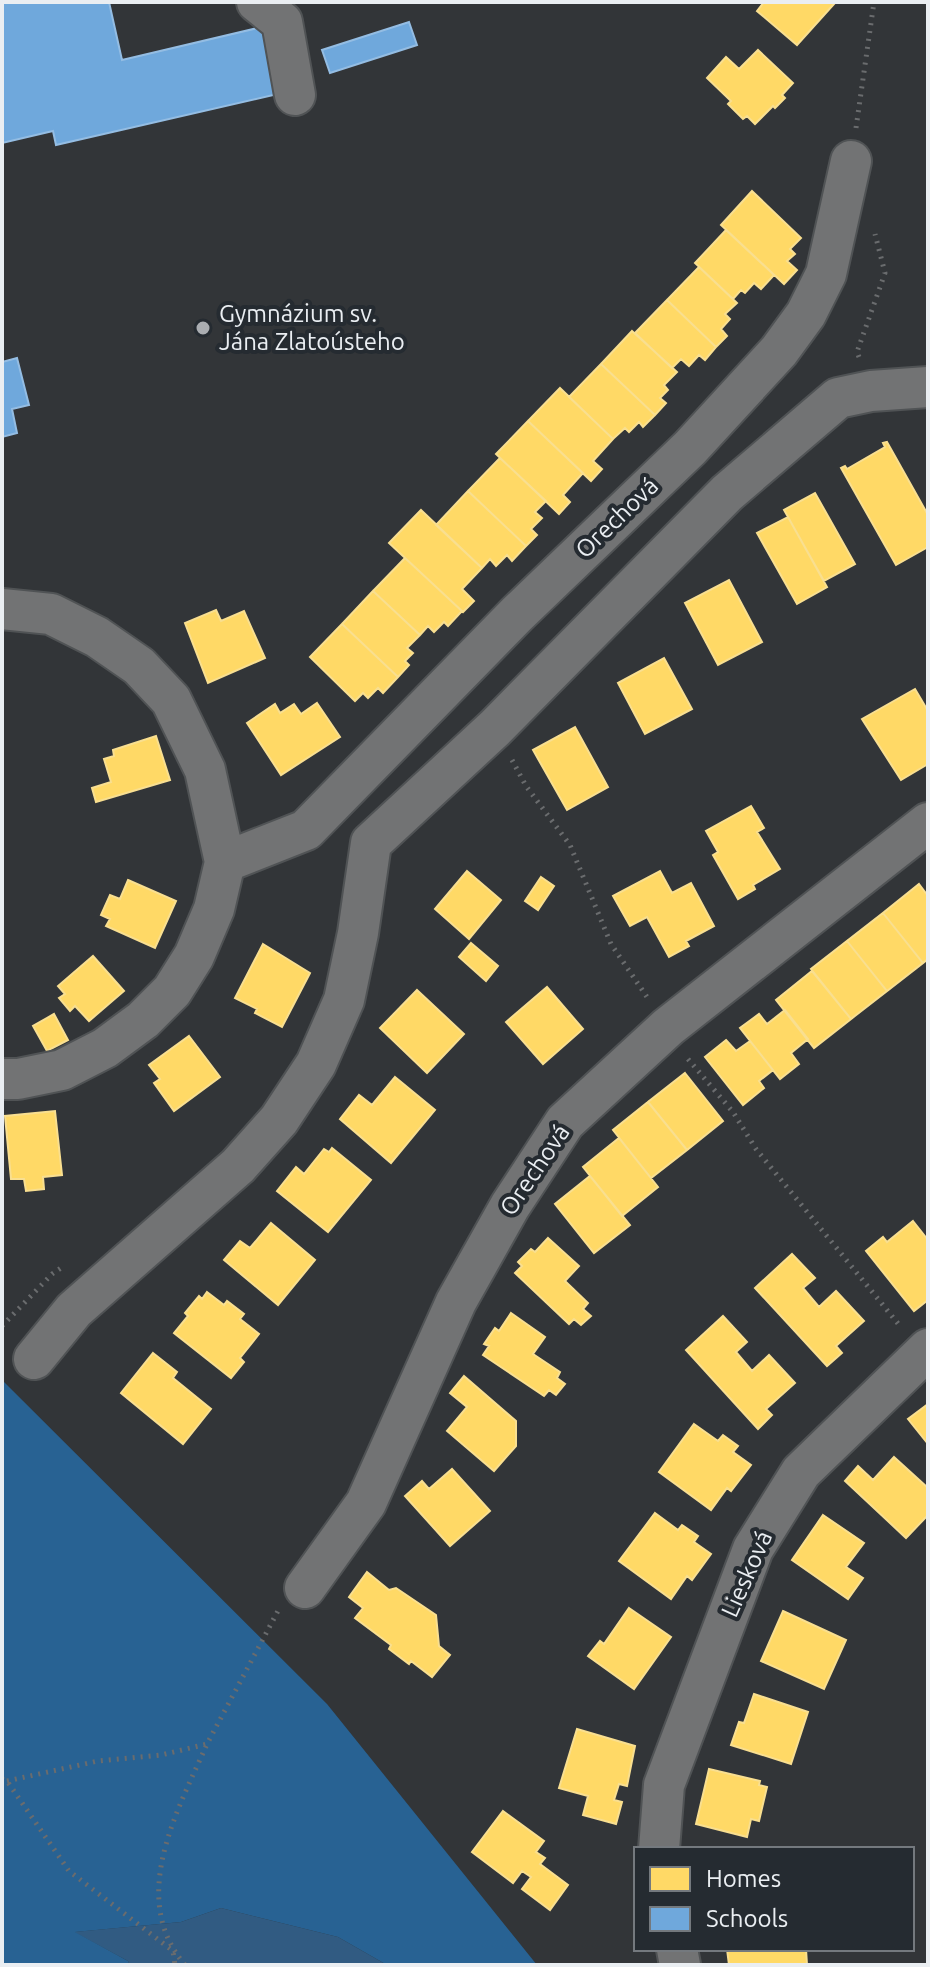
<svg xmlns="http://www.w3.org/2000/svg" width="930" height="1967" viewBox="0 0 930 1967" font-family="Ubuntu,sans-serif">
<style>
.green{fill:#315b82}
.forest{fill:#286293}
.homes{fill:#ffd966;stroke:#f9df90;stroke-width:2}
.schools{fill:#6fa8dc;stroke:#94bde3;stroke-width:2}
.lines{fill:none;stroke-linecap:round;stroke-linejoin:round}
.minor-casing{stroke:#505355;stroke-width:44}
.path{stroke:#6a6c6e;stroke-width:5;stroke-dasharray:2 6;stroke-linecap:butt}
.minor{stroke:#727374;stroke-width:40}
.poi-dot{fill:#aaadb1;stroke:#252b31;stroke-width:3}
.labels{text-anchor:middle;stroke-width:8;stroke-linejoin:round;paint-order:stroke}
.poi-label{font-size:24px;fill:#eaeef2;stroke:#252b31;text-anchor:start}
.street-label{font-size:24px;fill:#eaeef2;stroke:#252b31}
</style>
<rect width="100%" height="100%" fill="#323538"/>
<!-- green -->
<path class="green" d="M 221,1908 L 338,1937 L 387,1965 L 130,1965 L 128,1961 L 74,1932 L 181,1922 Z"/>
<!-- forest -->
<path class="forest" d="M 2,1380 L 327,1704 L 537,1965 L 387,1965 L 338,1937 L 221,1908 L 181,1922 L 75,1932 L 128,1961 L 130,1965 L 2,1965 Z"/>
<!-- homes -->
<path class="homes" d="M 764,2 L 832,2 L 834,4 L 797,45 L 757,11 Z
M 758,50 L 793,83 L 782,95 L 785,98 L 775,108 L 773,106 L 755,124 L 747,116 L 743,119 L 728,104 L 731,101 L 707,78 L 726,57 L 739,69 Z
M 752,191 L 801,238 L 790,249 L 795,254 L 787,261 L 797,270 L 784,284 L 721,225 Z
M 726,230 L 774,275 L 761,289 L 754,283 L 745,293 L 741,290 L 733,299 L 695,263 Z
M 699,267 L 737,303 L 725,314 L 730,319 L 721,329 L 727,336 L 716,347 L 667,300 Z
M 667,300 L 716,347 L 705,360 L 699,355 L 689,366 L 681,359 L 672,368 L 635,333 Z
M 632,331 L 677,372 L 664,385 L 668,390 L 660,398 L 666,403 L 655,415 L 601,364 Z
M 601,364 L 655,415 L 643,427 L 639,422 L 629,432 L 625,428 L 613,439 L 569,397 Z
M 560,388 L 613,439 L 593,461 L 602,469 L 591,481 L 528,421 Z
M 528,421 L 583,473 L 563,495 L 570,502 L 559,514 L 496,454 Z
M 887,442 L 928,515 L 928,547 L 896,565 L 841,468 L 845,466 L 847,469 L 885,447 L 883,443 Z
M 500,458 L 546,501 L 535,512 L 542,518 L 531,529 L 537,535 L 526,546 L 468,491 Z
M 468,491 L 526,546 L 512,561 L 507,555 L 496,566 L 490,559 L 482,568 L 436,525 Z
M 815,493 L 855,564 L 824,581 L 784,510 Z
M 421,510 L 482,568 L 462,589 L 474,601 L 463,612 L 389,543 Z
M 788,517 L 827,587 L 797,604 L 757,533 Z
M 405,558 L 462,611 L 448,626 L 444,622 L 434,632 L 428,626 L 420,635 L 373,591 Z
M 729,580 L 762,642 L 718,665 L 685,603 Z
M 373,591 L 420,635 L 407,648 L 413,653 L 405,661 L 409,665 L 398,677 L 342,624 Z
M 216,610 L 221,621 L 244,611 L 265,658 L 208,683 L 185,623 Z
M 342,624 L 398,677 L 383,693 L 378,688 L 368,698 L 363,693 L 355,701 L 310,657 Z
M 664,658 L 692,709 L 645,734 L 618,683 Z
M 915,689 L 928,711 L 928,764 L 901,780 L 862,719 Z
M 317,703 L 340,737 L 281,775 L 247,723 L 275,704 L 280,713 L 294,704 L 301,714 Z
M 575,727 L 608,787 L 567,810 L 533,750 Z
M 156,736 L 170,780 L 96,802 L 92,788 L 111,782 L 104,759 L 114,756 L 113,750 Z
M 751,806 L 764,828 L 757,832 L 780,869 L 753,885 L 755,889 L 738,899 L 713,855 L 718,852 L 706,831 Z
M 467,871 L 501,900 L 469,939 L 435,909 Z
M 660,871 L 672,893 L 691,883 L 714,926 L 686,941 L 689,946 L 669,957 L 647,917 L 630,926 L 613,896 Z
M 541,877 L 554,886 L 538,910 L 525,901 Z
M 128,880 L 176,901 L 155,948 L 106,926 L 110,919 L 101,915 L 110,895 L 120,899 Z
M 919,884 L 928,896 L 928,959 L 923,963 L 883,913 Z
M 883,913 L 923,963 L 887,991 L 847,941 Z
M 847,941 L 887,991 L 851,1019 L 811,969 Z
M 471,943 L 498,966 L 486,981 L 459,957 Z
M 263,944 L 310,973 L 282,1027 L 255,1013 L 257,1009 L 235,998 Z
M 93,956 L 124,991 L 89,1021 L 75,1006 L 70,1011 L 59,998 L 65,994 L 58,986 Z
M 812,971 L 851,1019 L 814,1048 L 776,1000 Z
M 547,987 L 583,1029 L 543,1064 L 506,1022 Z
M 417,990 L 464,1034 L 427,1073 L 380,1028 Z
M 785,1010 L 808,1039 L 791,1053 L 799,1064 L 780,1079 L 740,1028 L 759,1014 L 767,1024 Z
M 54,1014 L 68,1040 L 47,1051 L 33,1026 Z
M 189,1036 L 220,1077 L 174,1111 L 154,1083 L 160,1079 L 149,1065 Z
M 726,1040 L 736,1051 L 750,1041 L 773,1070 L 759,1081 L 764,1088 L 743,1105 L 705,1057 Z
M 685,1073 L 723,1121 L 687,1150 L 648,1102 Z
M 395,1077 L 435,1110 L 391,1163 L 340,1119 L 359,1095 L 372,1105 Z
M 648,1102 L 687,1150 L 651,1178 L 613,1130 Z
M 55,1111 L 62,1175 L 43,1177 L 44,1189 L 26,1191 L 24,1179 L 11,1179 L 5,1116 Z
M 619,1138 L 658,1187 L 622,1216 L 583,1167 Z
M 332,1148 L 371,1180 L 328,1232 L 277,1191 L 296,1167 L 304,1174 L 324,1149 L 329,1152 Z
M 590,1176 L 630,1225 L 594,1253 L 555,1204 Z
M 913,1221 L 928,1240 L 928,1300 L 914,1311 L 866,1251 L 883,1237 L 887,1242 Z
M 271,1223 L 315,1260 L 278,1305 L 224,1260 L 240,1241 L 250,1248 Z
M 548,1238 L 579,1266 L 565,1281 L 588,1303 L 583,1309 L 591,1316 L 581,1325 L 574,1319 L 569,1324 L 515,1273 L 522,1266 L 518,1262 L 531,1249 L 535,1252 Z
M 792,1254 L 815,1278 L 803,1288 L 819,1307 L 836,1291 L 864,1321 L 836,1346 L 842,1353 L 827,1366 L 755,1288 Z
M 207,1292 L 224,1305 L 227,1301 L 244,1314 L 240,1319 L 259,1334 L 240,1358 L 244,1362 L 231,1378 L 174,1333 L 188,1316 L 185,1313 L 199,1296 L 202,1299 Z
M 511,1313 L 545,1337 L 533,1354 L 560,1372 L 557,1378 L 565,1384 L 556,1395 L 549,1390 L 544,1396 L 483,1355 L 489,1346 L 484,1344 L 495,1328 L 499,1331 Z
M 723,1316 L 747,1342 L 736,1352 L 752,1371 L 769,1355 L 795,1383 L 766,1409 L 772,1415 L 758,1429 L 686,1350 Z
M 153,1353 L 177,1372 L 173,1378 L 211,1409 L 183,1444 L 121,1393 Z
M 464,1376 L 516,1421 L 516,1446 L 494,1471 L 447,1431 L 467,1407 L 450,1393 Z
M 928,1404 L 928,1444 L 908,1419 Z
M 694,1424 L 718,1441 L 723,1435 L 738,1446 L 733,1452 L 751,1465 L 731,1491 L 727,1488 L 711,1510 L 659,1472 Z
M 894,1457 L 928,1488 L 928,1515 L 906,1538 L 845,1481 L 858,1466 L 873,1480 Z
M 452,1469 L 490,1511 L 450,1546 L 405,1496 L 422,1481 L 429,1489 Z
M 655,1513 L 678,1530 L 682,1525 L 698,1536 L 694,1542 L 711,1554 L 692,1580 L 687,1576 L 671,1599 L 619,1561 Z
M 823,1515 L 864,1543 L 846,1567 L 863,1578 L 848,1599 L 792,1560 Z
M 367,1572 L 389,1590 L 396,1588 L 436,1615 L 439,1646 L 450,1655 L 432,1677 L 411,1661 L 409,1664 L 389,1649 L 391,1645 L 355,1618 L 363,1608 L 349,1597 Z
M 629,1608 L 671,1637 L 634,1689 L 588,1656 L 600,1641 L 604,1644 Z
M 783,1611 L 846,1640 L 824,1689 L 761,1661 Z
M 754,1694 L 808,1712 L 791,1764 L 731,1745 L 739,1722 L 744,1723 Z
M 577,1729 L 635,1746 L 627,1786 L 619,1784 L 614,1800 L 622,1802 L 616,1824 L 583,1815 L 588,1796 L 559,1788 Z
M 709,1769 L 760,1781 L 759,1785 L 767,1787 L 759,1821 L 751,1819 L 747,1837 L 696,1824 Z
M 503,1811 L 544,1841 L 536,1852 L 545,1858 L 540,1864 L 568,1885 L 550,1910 L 522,1889 L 531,1877 L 522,1871 L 513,1883 L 472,1852 Z
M 727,1949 L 806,1949 L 807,1965 L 729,1965 Z"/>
<!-- schools -->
<path class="schools" d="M 2,2 L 109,2 L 122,60 L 266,26 L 282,93 L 56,145 L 53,131 L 2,143 Z
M 409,22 L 417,45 L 330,73 L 322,50 Z
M 17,358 L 29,405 L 12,409 L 17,433 L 2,437 L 2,362 Z"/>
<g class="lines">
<!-- minor casing -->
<g class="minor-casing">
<path id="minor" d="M 257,2 L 282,22 L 295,95
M 2,609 L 51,614 L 97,637 L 139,666 L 171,700 L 205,770 L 225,862 L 214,909 L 194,956 L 172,991 L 143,1020 L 105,1048 L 62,1070 L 18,1079 L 2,1079
M 225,862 L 306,830 L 517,614 L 690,448 L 779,351 L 806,314 L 826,274 L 851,161
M 34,1359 L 74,1310 L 238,1166 L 279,1120 L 316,1064 L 344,1000 L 358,933 L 371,843 L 495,728 L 727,493 L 838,398 L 871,391 L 928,387
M 305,1588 L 366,1503 L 456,1302 L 510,1206 L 565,1122 L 668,1027 L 928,823
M 659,1849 L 664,1785 L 753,1549 L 801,1472 L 928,1349
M 677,1949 L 680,1965"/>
</g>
<!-- path -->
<path class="path" d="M 856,128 L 874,2
M 859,357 L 857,352 L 885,273 L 875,234
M 512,760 L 526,786 L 570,845 L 611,944 L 647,997
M 688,1059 L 733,1112 L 756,1149 L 900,1326
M 2,1326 L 52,1274 L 61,1268
M 2,1779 L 7,1781 L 69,1871 L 173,1951 L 175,1965
M 7,1781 L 98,1761 L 161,1755 L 207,1744 L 279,1609
M 185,1965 C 128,1898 177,1812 207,1744"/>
<!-- minor -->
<use href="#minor" class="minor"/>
</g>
<!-- markers -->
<circle class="poi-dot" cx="203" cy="328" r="8"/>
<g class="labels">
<!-- poi labels -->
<g class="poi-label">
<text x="219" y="322">Gymnázium sv.<tspan x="219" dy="28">Jána Zlatoústeho</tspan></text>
</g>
<!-- street labels -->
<g class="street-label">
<text transform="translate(617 518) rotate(-44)" y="8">Orechová</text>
<text transform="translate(535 1170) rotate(-56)" y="8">Orechová</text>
<text transform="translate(747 1574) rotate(-66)" y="8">Liesková</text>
</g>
</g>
<!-- border -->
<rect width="930" height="1967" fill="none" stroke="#eaeef2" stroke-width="8"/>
<!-- legend -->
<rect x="634" y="1847" width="280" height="104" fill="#252b31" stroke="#74797e" stroke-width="2"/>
<rect x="650" y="1867" width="40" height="24" fill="#ffd966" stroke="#74797e" stroke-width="2"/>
<text x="706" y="1887" font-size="24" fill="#eaeef2">Homes</text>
<rect x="650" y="1907" width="40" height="24" fill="#6fa8dc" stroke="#74797e" stroke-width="2"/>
<text x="706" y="1927" font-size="24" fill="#eaeef2">Schools</text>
</svg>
